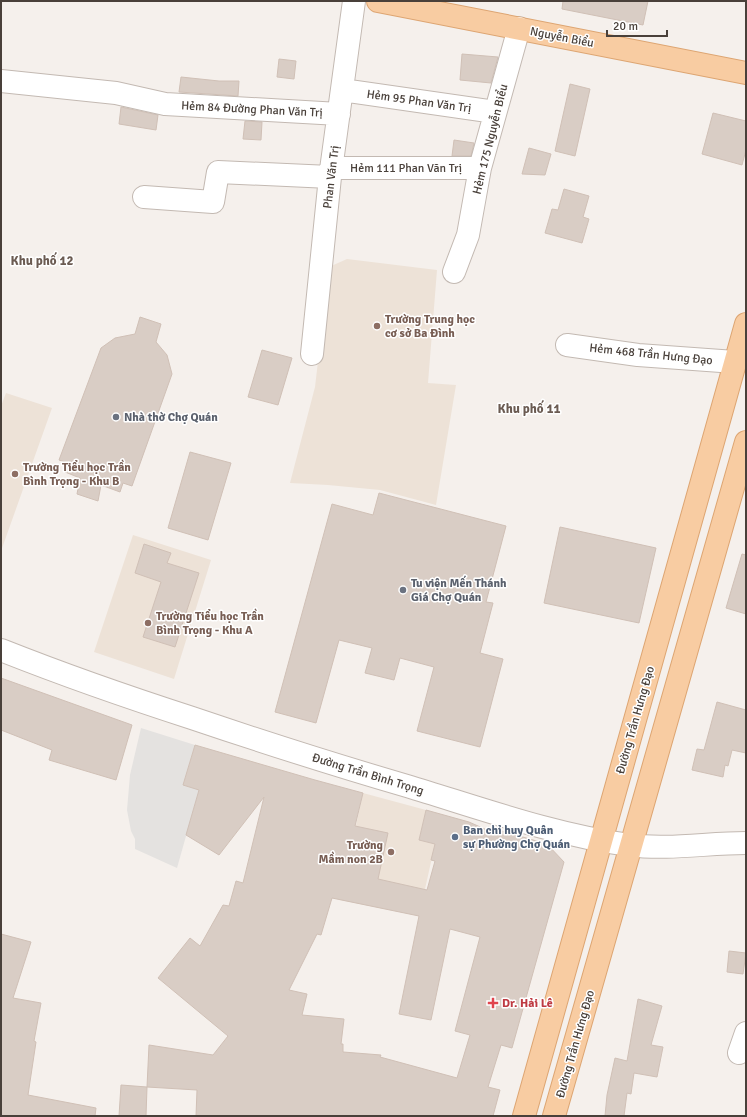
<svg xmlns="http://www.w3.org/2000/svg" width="747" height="1117" viewBox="0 0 747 1117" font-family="Signika,sans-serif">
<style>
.education{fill:#ede2d7}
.parking{fill:#e4e2e0}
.building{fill:#d9cdc5;stroke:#d0c0b6;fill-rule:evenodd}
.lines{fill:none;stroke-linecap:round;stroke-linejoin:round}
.minor-casing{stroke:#c3b9b2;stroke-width:24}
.major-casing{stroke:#dda572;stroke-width:24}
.minor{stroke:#fff;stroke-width:22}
.major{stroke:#f8cca2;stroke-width:22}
.education-dot{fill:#8d6e63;stroke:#fff;stroke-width:1.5}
.worship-dot{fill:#6b7280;stroke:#fff;stroke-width:1.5}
.service-dot{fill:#5c6f8a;stroke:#fff;stroke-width:1.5}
.health-dot{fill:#e0444e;stroke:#fff;stroke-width:1.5}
.labels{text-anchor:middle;stroke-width:3;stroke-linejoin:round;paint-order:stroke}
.street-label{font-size:12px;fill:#49403a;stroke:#fff}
.education-label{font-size:12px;font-weight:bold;fill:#785e54;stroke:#fff;text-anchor:start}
.worship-label{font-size:12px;font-weight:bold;fill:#5b616d;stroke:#fff;text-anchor:start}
.service-label{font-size:12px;font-weight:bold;fill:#4e5e75;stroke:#fff;text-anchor:start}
.health-label{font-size:12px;font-weight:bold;fill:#be3a42;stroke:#fff;text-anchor:start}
.neighbourhood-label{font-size:13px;font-weight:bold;fill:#6b5b52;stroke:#fff}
</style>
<rect width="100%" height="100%" fill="#f5f0ec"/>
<!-- education -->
<path class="education" d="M 347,259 L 437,270 L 428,383 L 456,385 L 436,505 L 380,490 L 328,485 L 290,483 L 315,387 L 329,267 Z
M 6,393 L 52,408 L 1,551 L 1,406 Z
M 133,535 L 211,560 L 174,679 L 94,652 Z
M 363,793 L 426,810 L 419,840 L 435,844 L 419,916 L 340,900 Z"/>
<!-- parking -->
<path class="parking" d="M 141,728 L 195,745 L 183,785 L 199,790 L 177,868 L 135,849 L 135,839 L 131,831 L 127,810 L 130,775 Z"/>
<!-- building -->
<path class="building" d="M 563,1 L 648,1 L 643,25 L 562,9 Z
M 462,54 L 498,57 L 491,83 L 460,80 Z
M 279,59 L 296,61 L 294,79 L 277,77 Z
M 181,77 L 219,81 L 239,81 L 238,96 L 179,92 Z
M 570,84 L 590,89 L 575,156 L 555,151 Z
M 121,107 L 158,115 L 156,130 L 119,124 Z
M 713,113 L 746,121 L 746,150 L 742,165 L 702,154 Z
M 245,121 L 262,122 L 261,140 L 243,139 Z
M 454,140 L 474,143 L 471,156 L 452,156 Z
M 529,148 L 551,154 L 545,175 L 522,174 Z
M 564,189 L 589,196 L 583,217 L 589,219 L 582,243 L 545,233 L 552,209 L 558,210 Z
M 140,317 L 161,324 L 156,342 L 167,355 L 172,374 L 132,486 L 123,483 L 120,492 L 101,485 L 98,501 L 77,494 L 80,478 L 65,472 L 68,463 L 59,460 L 101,348 L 115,338 L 135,334 Z
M 262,350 L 292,358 L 278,405 L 248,397 Z
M 190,452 L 231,463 L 208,540 L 168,528 Z
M 379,493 L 506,526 L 486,602 L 493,603 L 480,653 L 503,659 L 480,747 L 417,731 L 434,667 L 400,658 L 394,680 L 365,673 L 372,648 L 339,640 L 316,723 L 275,712 L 332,504 L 373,515 Z
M 560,527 L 656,548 L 639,623 L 544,603 Z
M 144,544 L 171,553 L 167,563 L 199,573 L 175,647 L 143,637 L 161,582 L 135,573 Z
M 742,554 L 746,555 L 746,614 L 726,608 Z
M 1,678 L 132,725 L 116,780 L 49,760 L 52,750 L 1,730 Z
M 717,702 L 746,710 L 746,753 L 732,750 L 728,766 L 725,765 L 723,777 L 692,770 L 697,749 L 704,750 Z
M 195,745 L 315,780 L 363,793 L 355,826 L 388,833 L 378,879 L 427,890 L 435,861 L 431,860 L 435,844 L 419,840 L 426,810 L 469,822 L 487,830 L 488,827 L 547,844 L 564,862 L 512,1048 L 501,1045 L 488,1087 L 500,1090 L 493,1116 L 196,1116 L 197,1090 L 147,1087 L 149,1045 L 213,1055 L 228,1036 L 158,978 L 190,938 L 200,946 L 223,905 L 229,906 L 236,881 L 243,883 L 264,797 L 219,855 L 186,835 L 199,790 L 183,785 ZM 332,898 L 419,916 L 399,1014 L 431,1020 L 450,929 L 480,937 L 455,1031 L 470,1035 L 457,1078 L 380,1057 L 381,1055 L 343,1052 L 343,1044 L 341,1044 L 344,1019 L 302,1015 L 307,994 L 289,990 L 317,934 L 321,935 Z
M 1,934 L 31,942 L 13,998 L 41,1003 L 34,1041 L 36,1042 L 28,1095 L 96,1108 L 95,1116 L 1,1116 Z
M 729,951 L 746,953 L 743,974 L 727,972 Z
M 638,999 L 662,1006 L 651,1045 L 663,1047 L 657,1077 L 634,1073 L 631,1094 L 627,1093 L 624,1116 L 605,1116 L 607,1095 L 615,1058 L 627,1061 Z
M 121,1085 L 147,1087 L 146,1116 L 119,1116 Z"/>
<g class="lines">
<!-- minor casing -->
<g class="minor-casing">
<path id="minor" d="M 1,81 L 116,93 L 165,104 L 339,114
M 342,90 L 495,112
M 331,168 L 480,168
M 144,197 L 213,202 L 218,172 L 330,177
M 454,272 L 468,235 L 480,168 L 519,28
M 567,345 L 638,355 L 735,362
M 312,354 L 330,177 L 354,1
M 1,650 C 64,675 127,697 192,718 C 263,742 335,765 407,786 C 480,808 554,835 629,845 C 668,850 707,843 746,843
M 739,1053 L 746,1033"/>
</g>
<!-- major casing -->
<g class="major-casing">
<path id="major" d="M 378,1 L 746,73
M 524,1116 L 746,324
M 554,1116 L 746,442"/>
</g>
<!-- minor -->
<use href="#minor" class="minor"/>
<!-- major -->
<use href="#major" class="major"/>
</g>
<!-- markers -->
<g class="education-dot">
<circle cx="377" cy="326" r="4"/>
<circle cx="15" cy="474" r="4"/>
<circle cx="148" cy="623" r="4"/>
<circle cx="391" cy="852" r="4"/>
</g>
<g class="worship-dot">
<circle cx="116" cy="417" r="4"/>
<circle cx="403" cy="590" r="4"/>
</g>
<circle class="service-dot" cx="455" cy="837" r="4"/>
<path class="health-dot" d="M491 997h4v4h4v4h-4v4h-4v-4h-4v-4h4z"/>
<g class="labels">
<!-- street labels -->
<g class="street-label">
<text transform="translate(562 37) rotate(11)" y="4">Nguyễn Biểu</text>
<text transform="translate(419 101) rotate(8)" y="4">Hẻm 95 Phan Văn Trị</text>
<text transform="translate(252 109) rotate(3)" y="4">Hẻm 84 Đường Phan Văn Trị</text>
<text transform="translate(490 139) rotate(-76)" y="4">Hẻm 175 Nguyễn Biểu</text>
<text x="406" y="172">Hẻm 111 Phan Văn Trị</text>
<text transform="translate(331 177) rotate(-83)" y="4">Phan Văn Trị</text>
<text transform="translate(651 354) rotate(6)" y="4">Hẻm 468 Trần Hưng Ðạo</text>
<text transform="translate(635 720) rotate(-74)" y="4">Đường Trần Hưng Đạo</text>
<text transform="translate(368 774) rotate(17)" y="4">Đường Trần Bình Trọng</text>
<text transform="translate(575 1044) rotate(-74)" y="4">Đường Trần Hưng Đạo</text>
</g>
<!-- education labels -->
<g class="education-label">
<text x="385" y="323">Trường Trung học<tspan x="385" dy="14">cơ sở Ba Đình</tspan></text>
<text x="23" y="471">Trường Tiểu học Trần<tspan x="23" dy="14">Bình Trọng - Khu B</tspan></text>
<text x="156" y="620">Trường Tiểu học Trần<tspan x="156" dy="14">Bình Trọng - Khu A</tspan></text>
<text x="383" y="849" text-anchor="end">Trường<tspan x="383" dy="14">Mầm non 2B</tspan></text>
</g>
<!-- worship labels -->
<g class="worship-label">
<text x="124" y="421">Nhà thờ Chợ Quán</text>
<text x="411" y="587">Tu viện Mến Thánh<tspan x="411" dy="14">Giá Chợ Quán</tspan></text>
</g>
<!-- service labels -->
<g class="service-label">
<text x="463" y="834">Ban chỉ huy Quân<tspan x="463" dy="14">sự Phường Chợ Quán</tspan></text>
</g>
<!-- health labels -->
<g class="health-label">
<text x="502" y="1007">Dr. Hải Lê</text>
</g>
<!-- neighbourhood labels -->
<g class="neighbourhood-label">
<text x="42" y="265">Khu phố 12</text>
<text x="529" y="413">Khu phố 11</text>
</g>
</g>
<!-- border -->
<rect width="747" height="1117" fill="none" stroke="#49403a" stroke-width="4"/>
<!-- scale -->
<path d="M607 30v6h60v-6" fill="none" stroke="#49403a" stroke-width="2"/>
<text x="613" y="30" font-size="12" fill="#49403a" stroke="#ffffff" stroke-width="3" paint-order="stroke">20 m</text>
</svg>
